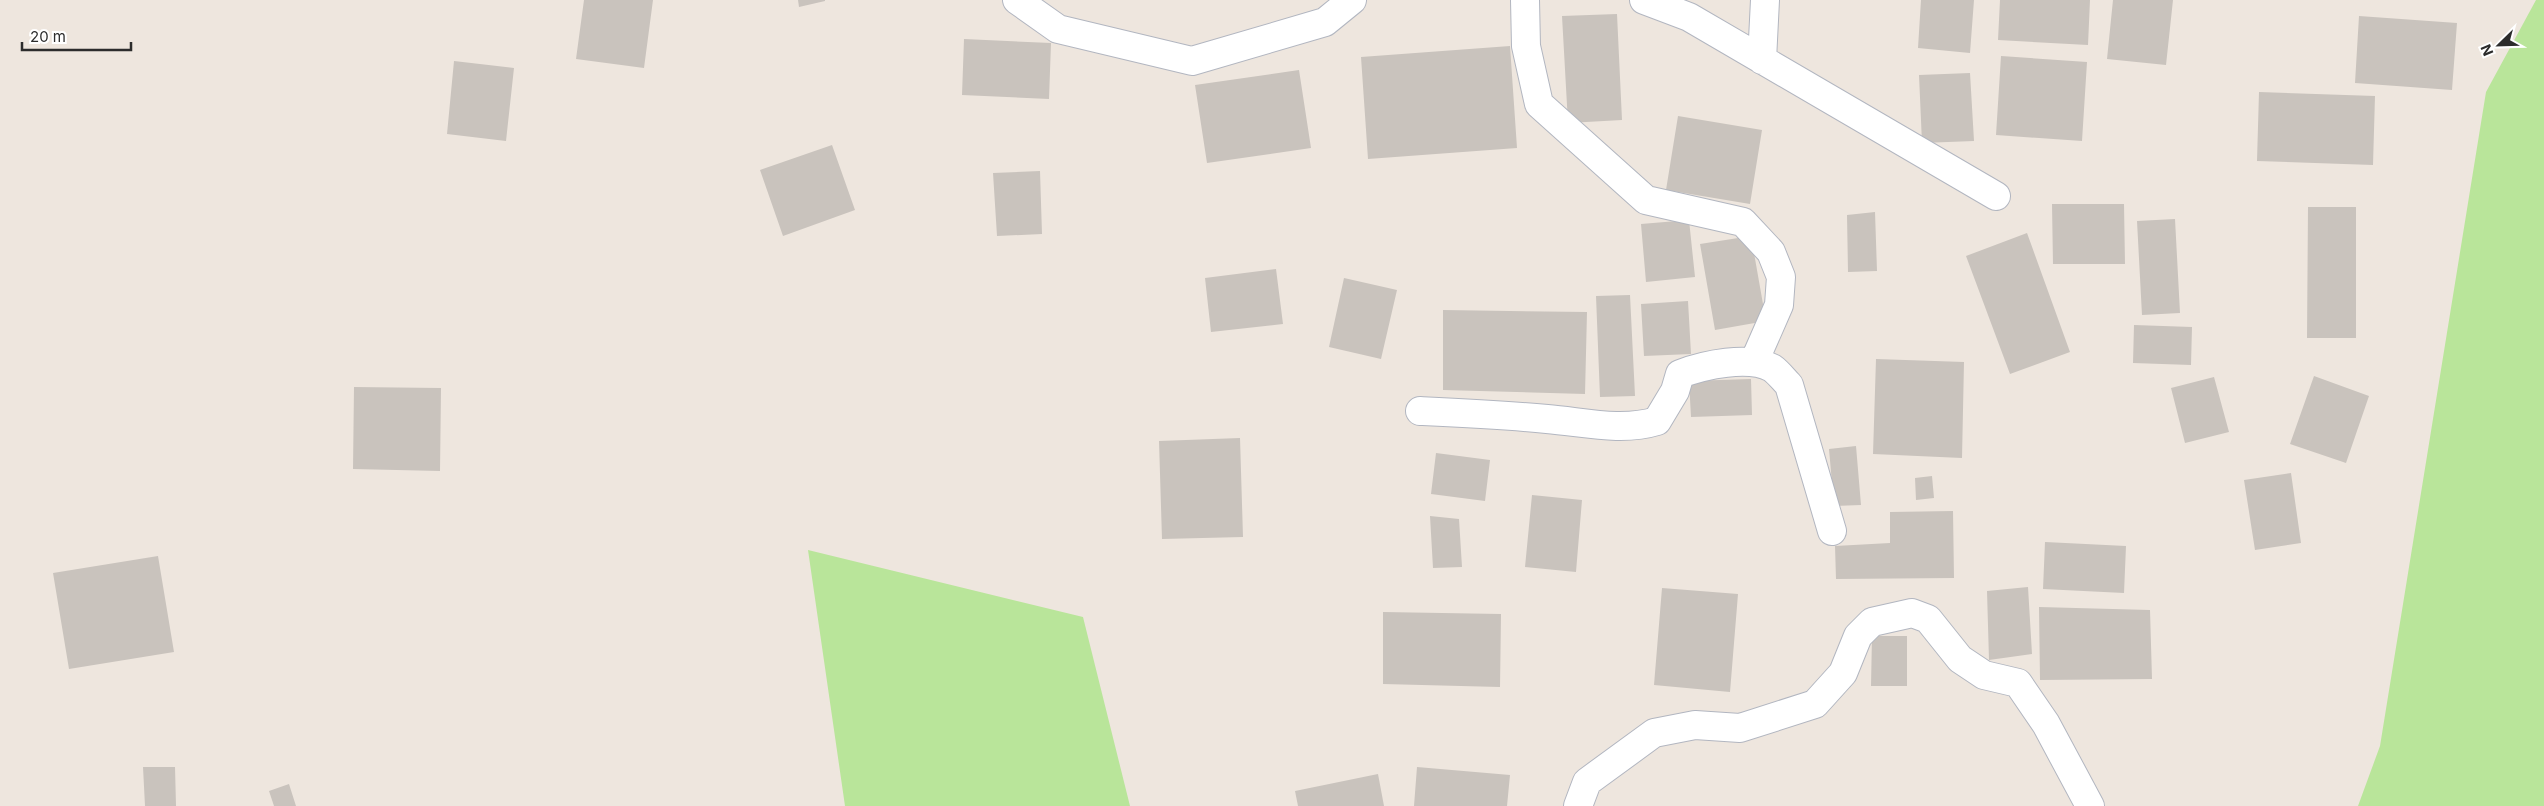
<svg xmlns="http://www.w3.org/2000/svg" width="2544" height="806" viewBox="0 0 2544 806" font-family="Inter,sans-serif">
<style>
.green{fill:#b9e59a}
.building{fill:#c9c3bd}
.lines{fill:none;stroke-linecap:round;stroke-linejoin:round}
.street-casing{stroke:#b2b6c0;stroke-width:30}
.street{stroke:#fff;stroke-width:28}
</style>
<rect width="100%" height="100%" fill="#eee6de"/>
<!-- green -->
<path class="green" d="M 2536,0 L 2544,0 L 2544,806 L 2358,806 L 2380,746 L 2486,92 Z
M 808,550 L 1083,617 L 1130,806 L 845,806 Z"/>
<!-- building -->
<path class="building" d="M 584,0 L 653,0 L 644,68 L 576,59 Z
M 798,0 L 825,0 L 825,1 L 799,7 Z
M 1921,0 L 1974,0 L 1970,53 L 1918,48 Z
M 2000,0 L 2090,0 L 2088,45 L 1998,40 Z
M 2113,0 L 2173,0 L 2166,65 L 2107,59 Z
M 1617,14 L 1622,120 L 1568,123 L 1562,16 Z
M 2359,16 L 2457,23 L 2452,90 L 2355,83 Z
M 964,39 L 1051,43 L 1049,99 L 962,95 Z
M 1510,46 L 1517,148 L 1368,159 L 1361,57 Z
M 2001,56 L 2087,62 L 2082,141 L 1996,135 Z
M 454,61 L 514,68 L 506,141 L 447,134 Z
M 1299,70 L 1311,148 L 1207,163 L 1195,85 Z
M 1970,73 L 1974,141 L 1922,143 L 1919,75 Z
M 2259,92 L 2375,96 L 2373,165 L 2257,161 Z
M 1678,116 L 1762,130 L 1750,204 L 1666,190 Z
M 832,145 L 855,210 L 783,236 L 760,170 Z
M 1040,171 L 1042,234 L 997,236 L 993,173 Z
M 2052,204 L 2124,204 L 2125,264 L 2053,264 Z
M 2308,207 L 2356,207 L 2356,338 L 2307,338 Z
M 1875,212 L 1877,271 L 1848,272 L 1847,215 Z
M 2175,219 L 2180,313 L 2142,315 L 2137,221 Z
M 1689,220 L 1695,277 L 1646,282 L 1641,224 Z
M 2027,233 L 2070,352 L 2010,374 L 1966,256 Z
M 1751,236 L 1766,321 L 1715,330 L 1700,244 Z
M 1276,269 L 1283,324 L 1211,332 L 1205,278 Z
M 1344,278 L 1397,290 L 1381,359 L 1329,347 Z
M 1630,295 L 1635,396 L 1600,397 L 1596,296 Z
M 1688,301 L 1691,354 L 1644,356 L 1641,304 Z
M 1443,310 L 1587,312 L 1585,394 L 1443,390 Z
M 2134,325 L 2192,327 L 2191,365 L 2133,363 Z
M 1876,359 L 1964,362 L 1962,458 L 1873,454 Z
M 2314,376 L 2369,396 L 2346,463 L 2290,444 Z
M 2214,377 L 2229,432 L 2185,443 L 2171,388 Z
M 1751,379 L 1752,415 L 1691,417 L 1689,381 Z
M 354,387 L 441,388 L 440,471 L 353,469 Z
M 1240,438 L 1243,537 L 1162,539 L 1159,441 Z
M 1856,446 L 1861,505 L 1834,506 L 1829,449 Z
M 1436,453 L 1490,460 L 1485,501 L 1431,494 Z
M 2291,473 L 2301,543 L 2255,550 L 2244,480 Z
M 1932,476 L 1934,498 L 1916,500 L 1915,478 Z
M 1532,495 L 1582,500 L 1576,572 L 1525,567 Z
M 1953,511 L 1954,578 L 1836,579 L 1835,546 L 1890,543 L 1890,512 Z
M 1430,516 L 1459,519 L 1462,567 L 1433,568 Z
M 2045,542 L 2126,546 L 2124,593 L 2043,589 Z
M 158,556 L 174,652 L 69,669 L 53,573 Z
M 2028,587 L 2032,654 L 1989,660 L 1987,591 Z
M 1662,588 L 1738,594 L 1730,692 L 1654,685 Z
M 2039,607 L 2150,610 L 2152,679 L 2040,680 Z
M 1383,612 L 1501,614 L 1500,687 L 1383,684 Z
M 1872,636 L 1907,636 L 1907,686 L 1871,686 Z
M 143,767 L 175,767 L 176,806 L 145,806 Z
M 1417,767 L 1510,775 L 1507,806 L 1414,806 Z
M 1378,774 L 1384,806 L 1298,806 L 1295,791 Z
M 289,784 L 296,806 L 274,806 L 269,791 Z"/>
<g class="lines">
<!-- street casing -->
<g class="street-casing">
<path id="street" d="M 1017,0 L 1058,29 L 1192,61 L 1325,22 L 1352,0
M 1525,0 L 1526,46 L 1539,104 L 1646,200 L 1743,222 L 1771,252 L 1781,277 L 1779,305 L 1754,362
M 1644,0 L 1689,17 L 1996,196
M 1762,60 L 1765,0
M 1420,411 C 1462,413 1505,415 1547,419 C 1584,422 1621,432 1657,421 L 1675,391 L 1680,374 C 1704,365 1749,355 1772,368 C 1778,372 1784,380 1789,385 L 1832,531
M 1578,806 L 1587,782 L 1654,733 L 1695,725 L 1740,728 L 1815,704 L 1843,673 L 1858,636 L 1872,622 L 1912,613 L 1928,619 L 1960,659 L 1984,675 L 2018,683 L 2046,724 L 2090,806"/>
</g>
<!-- street -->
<use href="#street" class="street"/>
</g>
<!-- north arrow -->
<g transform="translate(2499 45) rotate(247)" stroke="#ffffff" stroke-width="4" paint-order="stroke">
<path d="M0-4L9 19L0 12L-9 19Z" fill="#2c2c2c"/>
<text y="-8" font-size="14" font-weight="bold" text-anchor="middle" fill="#2c2c2c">N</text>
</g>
<!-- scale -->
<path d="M22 42v8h109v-8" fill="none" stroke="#2c2c2c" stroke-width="2.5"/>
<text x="30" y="42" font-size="15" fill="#2c2c2c" stroke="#ffffff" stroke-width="4" paint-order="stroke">20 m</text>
</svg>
